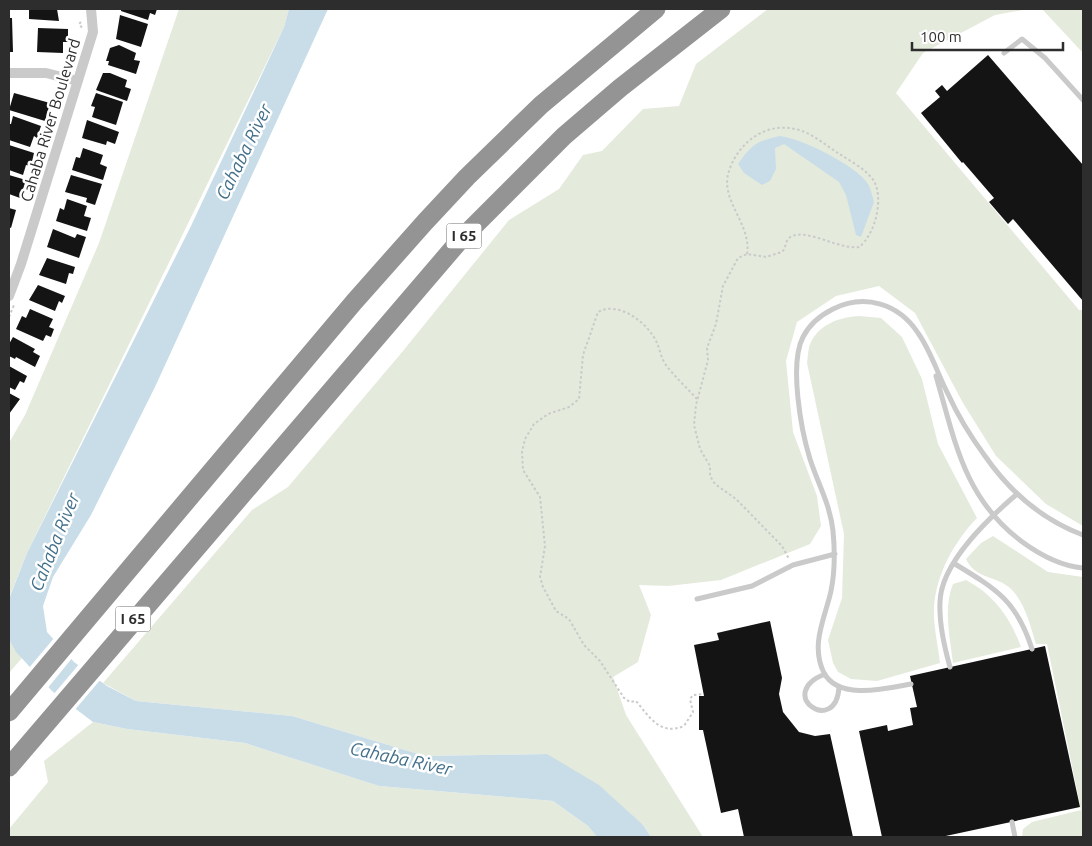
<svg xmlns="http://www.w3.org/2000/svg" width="1092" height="846" viewBox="0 0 1092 846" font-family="Ubuntu,sans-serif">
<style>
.green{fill:#e4eadc}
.water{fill:#c9dde9}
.pier{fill:#fff}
.building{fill:#141414}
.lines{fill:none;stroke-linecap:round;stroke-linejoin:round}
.path{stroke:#cacaca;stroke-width:2;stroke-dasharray:2.5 2.5;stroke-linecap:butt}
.service{stroke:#cacaca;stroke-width:5}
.minor{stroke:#cacaca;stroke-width:10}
.motorway{stroke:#949494;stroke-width:19}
.labels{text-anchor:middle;stroke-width:5;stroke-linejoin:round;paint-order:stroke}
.shield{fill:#fff;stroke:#6c6c6c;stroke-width:1}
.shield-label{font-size:15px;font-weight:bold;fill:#2d2d2d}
.street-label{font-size:16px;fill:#2d2d2d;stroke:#fff}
.water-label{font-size:18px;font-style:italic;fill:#416f8a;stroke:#fff}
</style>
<rect width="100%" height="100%" fill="#fff"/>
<!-- green -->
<path class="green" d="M 179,9 L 289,9 L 284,27 L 27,553 L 9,598 L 9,443 L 25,415 L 99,243 Z
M 768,9 L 1028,9 L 995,15 L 923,53 L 896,93 L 1079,310 L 1083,310 L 1083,526 L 1046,504 L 996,456 L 963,403 L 915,313 L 879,286 L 836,296 L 797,322 L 786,361 L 793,432 L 817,496 L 821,526 L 810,544 L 721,580 L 668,586 L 639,585 L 651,615 L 638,662 L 613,677 L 626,715 L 703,837 L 651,837 L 643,825 L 547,754 L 425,756 L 292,716 L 136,701 L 103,683 L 252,510 L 288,487 L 403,351 L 509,220 L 559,189 L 583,155 L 602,151 L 643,109 L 679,106 L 696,64 Z
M 1042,9 L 1083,9 L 1083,53 Z
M 859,316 L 881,318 L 902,337 L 922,379 L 938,444 L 977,518 C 954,542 936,574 934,608 C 933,625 938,645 940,663 L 877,681 L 851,679 L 838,672 L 833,663 L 828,640 L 842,598 L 844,534 L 807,363 C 808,358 808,349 810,344 C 819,324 840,317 859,316 Z
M 993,536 L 1048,572 L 1083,577 L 1082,837 L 1022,837 L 1023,829 L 1032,822 L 1081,810 L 1047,644 L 1036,644 C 1030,625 1025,602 1010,588 C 997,576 975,579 966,559 L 981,543 Z
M 966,580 C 994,595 1010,617 1021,647 L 953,663 C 950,637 943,609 953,584 Z
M 9,639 L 22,658 L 9,673 Z
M 93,722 L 127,729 L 245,743 L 379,786 L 553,801 L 588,826 L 597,837 L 9,837 L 9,829 L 48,782 L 44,761 Z"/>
<!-- water -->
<path class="water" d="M 289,9 L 328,9 L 155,387 L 91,515 L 53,577 L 43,606 L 47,632 L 74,662 L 107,686 L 136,701 L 292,716 L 425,756 L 547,754 L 599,785 L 643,825 L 651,837 L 597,837 L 588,826 L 553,801 L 379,786 L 245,743 L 127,729 L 93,722 L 52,691 L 16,652 L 9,639 L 9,599 L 27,553 L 191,226 L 284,27 Z
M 780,136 C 801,138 857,166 868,184 C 871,189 872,196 874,202 L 861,237 L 856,235 L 846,195 L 839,182 L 784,144 L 775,148 L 776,169 L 770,181 L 762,185 L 744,173 L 738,164 C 752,144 757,141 780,136 Z"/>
<!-- pier -->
<path class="pier" d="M 55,637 L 73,657 L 47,689 L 28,669 Z
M 80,663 L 101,679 L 74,711 L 53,695 Z"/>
<!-- building -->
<path class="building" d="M 29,9 L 57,9 L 59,21 L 29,19 Z
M 121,9 L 157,9 L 155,15 L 150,13 L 148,20 L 121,11 Z
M 120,15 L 148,24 L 141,47 L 116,39 Z
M 9,18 L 12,18 L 13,52 L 9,52 Z
M 38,28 L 68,29 L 68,42 L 63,42 L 63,53 L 37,52 Z
M 119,45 L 136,53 L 134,60 L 140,61 L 136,74 L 108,65 L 109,61 L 106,61 L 110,48 Z
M 988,55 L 1083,165 L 1083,301 L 1013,219 L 1008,224 L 989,202 L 994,198 L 963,162 L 962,163 L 921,113 L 940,97 L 935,91 L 942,85 L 947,91 Z
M 103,73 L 110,73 L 127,80 L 125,87 L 131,89 L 127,101 L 96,90 Z
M 14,93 L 50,103 L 45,121 L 9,110 Z
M 96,93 L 123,102 L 116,125 L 92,117 L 95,107 L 91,106 Z
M 13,116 L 41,126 L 37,138 L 34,136 L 30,147 L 9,140 L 9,124 L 11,124 Z
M 87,120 L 119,132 L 115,144 L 107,141 L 106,145 L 82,138 Z
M 9,145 L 34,153 L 31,166 L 26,165 L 23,175 L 9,170 Z
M 83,148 L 103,155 L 100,164 L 107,167 L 103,180 L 72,170 L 76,157 L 80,158 Z
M 9,175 L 26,180 L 20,198 L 9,194 Z
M 71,175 L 102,184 L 95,205 L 86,202 L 87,198 L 65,192 Z
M 67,199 L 87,206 L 84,216 L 91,218 L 87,231 L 56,221 L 60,208 L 64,210 Z
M 9,208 L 16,210 L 11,228 L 9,227 Z
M 53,229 L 75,238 L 77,234 L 86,237 L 79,258 L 47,247 Z
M 47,258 L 75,267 L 73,274 L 69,273 L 66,284 L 39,275 Z
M 38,285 L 65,296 L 62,303 L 59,301 L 55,311 L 29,300 Z
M 30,309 L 53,319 L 49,327 L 54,329 L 51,337 L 46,335 L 43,341 L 16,329 L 22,316 L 26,318 Z
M 13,337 L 35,349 L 33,352 L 40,356 L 35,367 L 16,357 L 15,359 L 9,356 L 9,344 Z
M 9,366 L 27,376 L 24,383 L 20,381 L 15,390 L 9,387 Z
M 9,393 L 20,399 L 9,414 Z
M 770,621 L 782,678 L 779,694 L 783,712 L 799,732 L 815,736 L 830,734 L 853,837 L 744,837 L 738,809 L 721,813 L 703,730 L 699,730 L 699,696 L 704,696 L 694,645 L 719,640 L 717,633 Z
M 1045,646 L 1080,807 L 941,837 L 882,837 L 859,731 L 887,725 L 888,731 L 913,725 L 910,708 L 917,707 L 910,676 Z"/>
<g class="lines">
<!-- path -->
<path class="path" d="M 81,22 L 79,24 L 83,29
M 747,254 C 752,224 719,200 729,171 C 738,143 765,122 795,129 C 811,132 825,145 838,153 C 850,161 866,169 874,181 C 884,199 875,235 859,247 C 837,250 805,226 789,238 C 785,242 786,248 782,252 L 766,257 L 747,254 L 738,258 L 723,286 L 716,324 L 707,348 L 708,360 L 696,405 L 694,425 L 700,449 L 710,466 L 710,476 L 715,484 L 736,499 L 782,546 L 789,559
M 9,317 L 14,305
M 697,399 C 687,388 675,377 666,365 C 661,358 660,350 657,343 C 649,324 619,300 598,312 L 583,355 L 579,399 L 569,407 L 548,414 L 534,424 L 525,439 L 522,452 L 523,470 L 540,497 L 545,546 L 540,577 L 543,587 L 556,611 L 569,619 L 584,645 L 600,661 L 624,698 L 630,702 L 636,701 C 649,716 659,736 684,726 L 693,712 L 690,699 L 693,695 L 703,694"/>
<!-- service -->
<path class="service" d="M 1004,53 L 1022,39 L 1045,58 L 1083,100
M 936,376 C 955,441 964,498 1021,541 C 1040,555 1060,566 1083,568
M 955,564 C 996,589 1017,601 1032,649
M 697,599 L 752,586 L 793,565 L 835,554
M 950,667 C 944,646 939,624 940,602 C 941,562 989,518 1017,494
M 825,674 C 774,694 836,737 839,687
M 911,684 C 888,688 839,701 824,673 C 810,645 825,618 831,591 C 835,571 835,551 833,531 C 830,504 818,484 810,459 C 801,430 789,364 803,337 C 809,325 821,315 833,309 C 865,293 899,304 918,333 C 931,351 938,375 948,394 C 958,416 971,437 985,456 C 1010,492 1043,520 1083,535
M 1012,822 L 1015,837"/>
<!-- minor -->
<path class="minor" d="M 9,73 L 46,73 L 78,81
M 9,296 L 21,264 L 93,32 L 91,9"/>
<!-- motorway -->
<path class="motorway" d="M 9,712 L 354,302 L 425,222 L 467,177 L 541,105 L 656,9
M 9,767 L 461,239 L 564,136 L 620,88 L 721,9"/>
</g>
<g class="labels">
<!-- shield labels -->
<g class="shield">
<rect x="446.5" y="223.5" width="35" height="25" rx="4"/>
<rect x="115.5" y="606.5" width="35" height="25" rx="4"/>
</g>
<g class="shield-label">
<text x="464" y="241">I 65</text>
<text x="133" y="624">I 65</text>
</g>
<!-- street labels -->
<g class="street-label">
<text transform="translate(50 120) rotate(-73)" y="6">Cahaba River Boulevard</text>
</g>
<!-- water labels -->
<g class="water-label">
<text transform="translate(244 152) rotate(-64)" y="6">Cahaba River</text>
<text transform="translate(55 542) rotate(-68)" y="6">Cahaba River</text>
<text transform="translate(401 759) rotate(12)" y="6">Cahaba River</text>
</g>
</g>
<!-- border -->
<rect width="1092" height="846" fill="none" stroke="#2d2d2d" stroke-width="20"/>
<!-- scale -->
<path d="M912 42v8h151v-8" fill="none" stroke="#2d2d2d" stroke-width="2.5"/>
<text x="920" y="42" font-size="15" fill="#2d2d2d" stroke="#ffffff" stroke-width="4" paint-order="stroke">100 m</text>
</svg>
